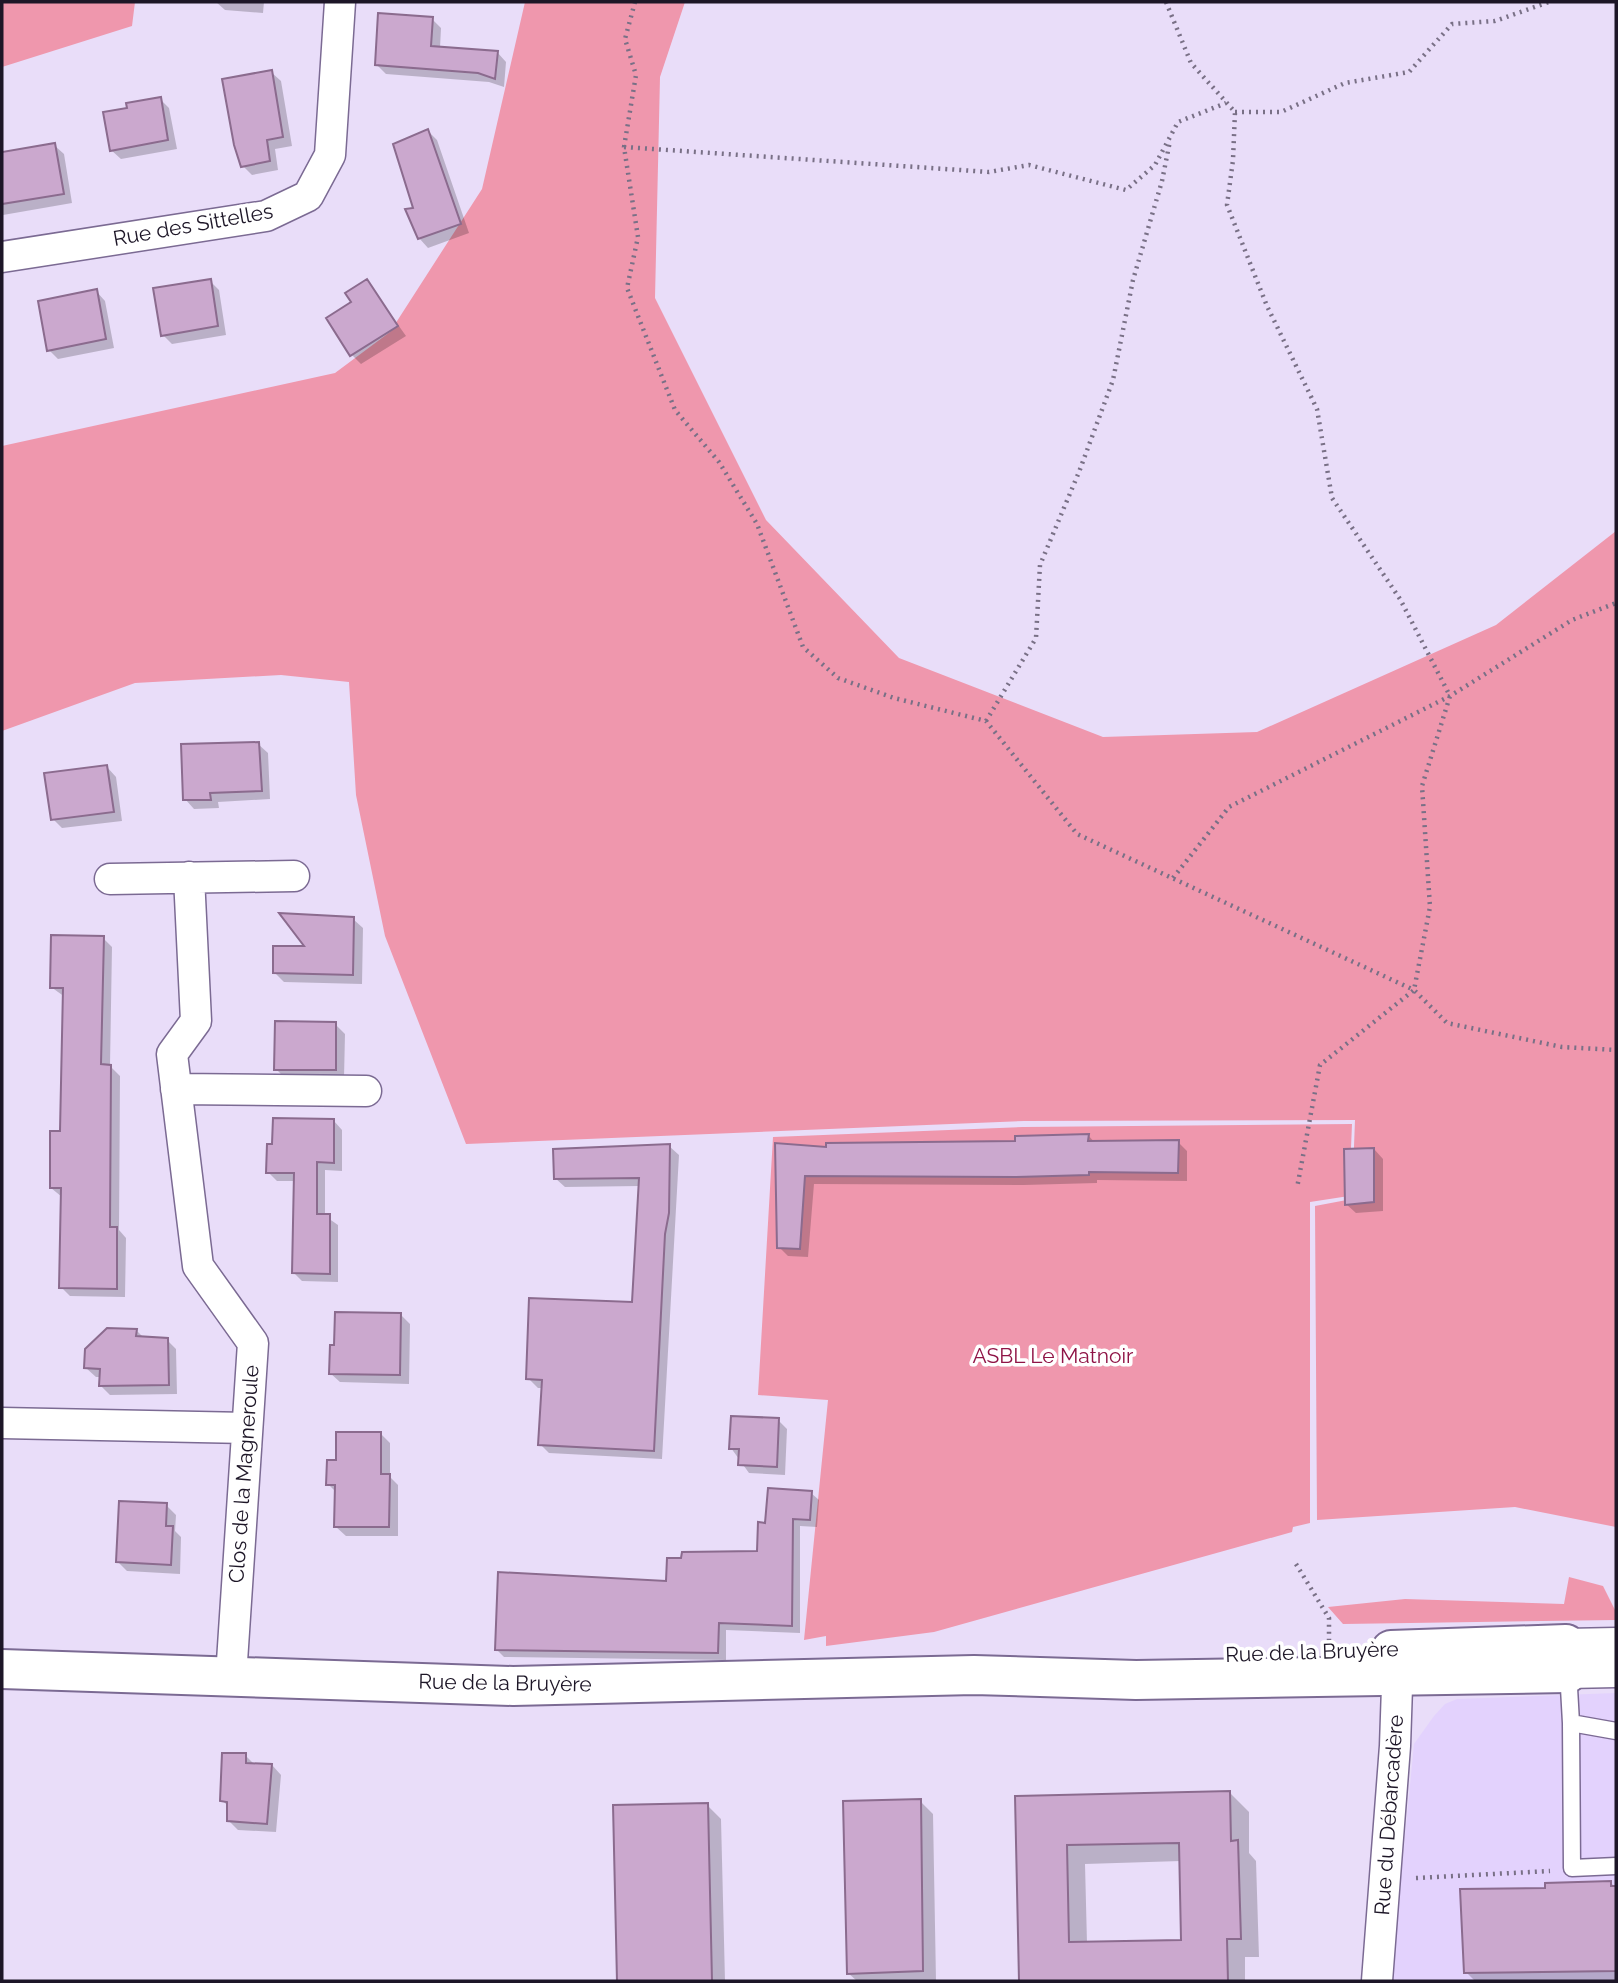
<svg xmlns="http://www.w3.org/2000/svg" width="1618" height="1983" viewBox="0 0 1618 1983" font-family="Raleway,sans-serif">
<style>
.built{fill:#e3d2fd}
.green{fill:#ef97ad}
.shadow{fill:#0003;fill-rule:evenodd}
.building{fill:#cba8ce;stroke:#8b6b8e;stroke-width:2;fill-rule:evenodd}
.lines{fill:none;stroke-linecap:round;stroke-linejoin:round}
.lane-casing{stroke:#7b6a93;stroke-width:19}
.street-casing{stroke:#7b6a93;stroke-width:33}
.secondary-casing{stroke:#7b6a93;stroke-width:42}
.path{stroke:#797086;stroke-width:4.5;stroke-dasharray:2 5;stroke-linecap:butt}
.lane{stroke:#fff;stroke-width:16}
.street{stroke:#fff;stroke-width:30}
.secondary{stroke:#fff;stroke-width:38}
.labels{text-anchor:middle;stroke-width:7;stroke-linejoin:round;paint-order:stroke}
.street-label{font-size:21px;fill:#1d1627;stroke:#fff}
.park-label{font-size:21px;fill:#8f1446;stroke:#fff}
</style>
<rect width="100%" height="100%" fill="#e9ddf9"/>
<!-- built -->
<path class="built" d="M 1616,1693 L 1616,1981 L 1391,1981 L 1414,1744 L 1434,1716 L 1445,1704 L 1457,1699 Z"/>
<!-- green -->
<path class="green" d="M 2,2 L 135,2 L 132,26 L 2,67 Z
M 525,2 L 685,2 L 660,77 L 655,298 L 766,520 L 899,658 L 1103,737 L 1257,732 L 1496,625 L 1616,531 L 1616,1527 L 1515,1507 L 1317,1520 L 1315,1206 L 1352,1199 L 1355,1120 L 1024,1121 L 466,1144 L 385,936 L 356,795 L 349,682 L 281,675 L 135,683 L 2,731 L 2,446 L 335,373 L 390,332 L 482,189 Z
M 1352,1124 L 1349,1196 L 1310,1202 L 1310,1523 L 1293,1527 L 1292,1532 L 934,1632 L 826,1646 L 826,1636 L 804,1640 L 828,1400 L 758,1395 L 773,1137 L 1023,1127 Z
M 1569,1577 L 1603,1586 L 1616,1612 L 1616,1620 L 1343,1624 L 1328,1607 L 1405,1599 L 1564,1604 Z"/>
<!-- shadow -->
<path class="shadow" d="M 216,2 L 264,2 L 263,13 L 225,10 Z
M 432,19 L 441,28 L 440,48 L 497,52 L 506,62 L 504,87 L 489,82 L 386,74 L 377,65 Z
M 271,72 L 281,81 L 292,146 L 275,149 L 278,170 L 252,175 L 243,166 Z
M 160,99 L 169,108 L 177,149 L 121,159 L 111,150 L 129,110 Z
M 428,131 L 437,140 L 469,233 L 428,248 L 419,238 L 415,209 Z
M 54,145 L 64,154 L 72,203 L 3,215 L 2,153 Z
M 210,281 L 219,290 L 226,335 L 172,344 L 163,335 Z
M 367,281 L 406,336 L 361,364 L 352,355 Z
M 96,291 L 105,301 L 114,348 L 58,359 L 49,350 Z
M 258,744 L 268,753 L 270,799 L 218,802 L 219,808 L 194,809 L 185,799 Z
M 107,767 L 116,777 L 122,821 L 62,828 L 53,819 Z
M 353,919 L 363,928 L 362,984 L 284,982 L 274,972 Z
M 103,938 L 112,947 L 110,1066 L 120,1076 L 119,1230 L 126,1238 L 125,1297 L 70,1296 L 61,1287 L 62,1197 L 51,1188 L 62,1133 L 65,997 L 51,987 Z
M 335,1024 L 345,1034 L 344,1078 L 285,1078 L 276,1069 Z
M 334,1121 L 342,1130 L 342,1171 L 325,1170 L 325,1216 L 338,1225 L 338,1282 L 302,1281 L 293,1272 L 296,1181 L 277,1181 L 268,1172 Z
M 1088,1135 L 1095,1143 L 1178,1142 L 1187,1151 L 1187,1181 L 1097,1180 L 1097,1183 L 1024,1185 L 814,1184 L 808,1257 L 788,1256 L 779,1247 L 777,1145 L 828,1149 L 1017,1143 Z
M 669,1146 L 679,1155 L 662,1459 L 549,1453 L 540,1444 L 543,1388 L 538,1388 L 528,1378 L 634,1304 L 640,1186 L 565,1187 L 555,1178 Z
M 1374,1149 L 1383,1159 L 1383,1211 L 1356,1213 L 1346,1204 Z
M 401,1315 L 410,1324 L 409,1384 L 340,1382 L 330,1373 Z
M 136,1330 L 144,1338 L 167,1340 L 176,1349 L 177,1394 L 110,1395 L 101,1386 L 101,1377 L 96,1377 L 86,1368 Z
M 778,1420 L 787,1429 L 785,1475 L 749,1473 L 731,1448 Z
M 381,1434 L 390,1443 L 390,1477 L 398,1485 L 398,1536 L 346,1536 L 336,1527 L 337,1493 L 328,1484 L 338,1461 Z
M 811,1493 L 819,1500 L 817,1527 L 800,1526 L 800,1633 L 726,1630 L 726,1660 L 504,1657 L 496,1649 L 668,1583 L 759,1553 L 766,1524 Z
M 166,1505 L 176,1515 L 175,1531 L 181,1537 L 180,1574 L 127,1571 L 118,1562 Z
M 245,1755 L 255,1765 L 272,1765 L 281,1775 L 276,1832 L 238,1830 L 228,1820 L 229,1807 L 222,1800 Z
M 1230,1793 L 1249,1812 L 1249,1853 L 1256,1861 L 1259,1957 L 1245,1957 L 1245,1981 L 1021,1981 L 1017,1798 ZM 1181,1861 L 1183,1941 L 1087,1943 L 1085,1864 Z
M 920,1801 L 933,1814 L 936,1981 L 857,1981 L 848,1973 Z
M 707,1805 L 721,1819 L 725,1981 L 619,1981 L 615,1807 Z
M 1611,1883 L 1616,1888 L 1616,1981 L 1475,1981 L 1466,1972 L 1547,1890 Z"/>
<!-- building -->
<path class="building" d="M 378,13 L 433,17 L 431,46 L 498,51 L 495,79 L 478,73 L 375,65 Z
M 272,70 L 283,137 L 267,140 L 270,161 L 241,167 L 234,145 L 222,79 Z
M 161,97 L 168,140 L 110,151 L 103,112 L 127,108 L 126,103 Z
M 428,129 L 461,224 L 418,239 L 405,209 L 413,208 L 393,144 Z
M 55,143 L 64,194 L 2,204 L 2,152 Z
M 211,279 L 218,326 L 161,336 L 153,288 Z
M 367,279 L 398,326 L 350,356 L 326,318 L 351,302 L 345,293 Z
M 97,289 L 106,339 L 47,351 L 38,301 Z
M 259,742 L 262,791 L 210,793 L 211,800 L 183,800 L 181,744 Z
M 107,765 L 114,812 L 51,820 L 44,773 Z
M 279,913 L 354,917 L 353,975 L 273,973 L 273,946 L 304,946 Z
M 51,935 L 104,936 L 101,1064 L 111,1065 L 110,1227 L 117,1227 L 117,1289 L 59,1288 L 61,1188 L 50,1188 L 50,1131 L 60,1131 L 63,988 L 50,988 Z
M 275,1021 L 336,1022 L 336,1070 L 274,1070 Z
M 273,1118 L 334,1119 L 334,1163 L 317,1162 L 317,1214 L 330,1214 L 330,1274 L 292,1273 L 294,1173 L 266,1173 L 267,1144 L 272,1144 Z
M 1089,1134 L 1088,1141 L 1179,1140 L 1178,1173 L 1089,1172 L 1089,1175 L 1014,1177 L 805,1176 L 800,1249 L 777,1248 L 775,1143 L 826,1147 L 826,1143 L 1015,1141 L 1015,1136 Z
M 670,1144 L 669,1213 L 665,1234 L 654,1451 L 538,1445 L 542,1380 L 526,1379 L 529,1298 L 632,1302 L 639,1178 L 554,1179 L 553,1149 Z
M 1374,1148 L 1374,1202 L 1345,1205 L 1344,1149 Z
M 335,1312 L 401,1313 L 400,1375 L 329,1374 L 330,1345 L 334,1345 Z
M 107,1328 L 137,1329 L 136,1336 L 168,1338 L 169,1385 L 99,1386 L 100,1369 L 84,1368 L 85,1349 Z
M 731,1416 L 779,1418 L 777,1467 L 738,1465 L 739,1449 L 729,1449 Z
M 336,1432 L 381,1432 L 381,1474 L 390,1474 L 389,1527 L 334,1527 L 335,1485 L 326,1485 L 327,1460 L 336,1460 Z
M 768,1488 L 812,1491 L 810,1520 L 793,1519 L 792,1626 L 719,1623 L 718,1653 L 495,1650 L 498,1572 L 666,1581 L 667,1558 L 681,1558 L 682,1552 L 757,1551 L 758,1522 L 765,1523 Z
M 119,1501 L 167,1503 L 166,1526 L 173,1526 L 171,1565 L 116,1562 Z
M 222,1753 L 246,1753 L 246,1763 L 272,1764 L 267,1824 L 227,1821 L 227,1802 L 220,1801 Z
M 1230,1791 L 1231,1841 L 1238,1840 L 1241,1939 L 1227,1939 L 1228,1981 L 1019,1981 L 1015,1796 ZM 1179,1843 L 1181,1940 L 1069,1942 L 1067,1845 Z
M 921,1799 L 923,1971 L 847,1974 L 843,1801 Z
M 708,1803 L 712,1981 L 617,1981 L 613,1805 Z
M 1611,1881 L 1611,1886 L 1616,1886 L 1616,1971 L 1464,1973 L 1460,1889 L 1545,1888 L 1545,1883 Z"/>
<g class="lines">
<!-- lane casing -->
<g class="lane-casing">
<path id="lane" d="M 1568,1670 L 1571,1723 L 1572,1868 L 1616,1866
M 1571,1723 L 1616,1731"/>
</g>
<!-- street casing -->
<g class="street-casing">
<path id="street" d="M 2,257 L 266,216 L 308,196 L 330,155 L 340,2
M 189,877 L 196,1021 L 172,1054 L 198,1266 L 253,1343 L 231,1677
M 110,879 L 294,876
M 176,1089 L 366,1091
M 2,1423 L 247,1428
M 1566,1644 L 1616,1643
M 1568,1673 L 1616,1672
M 1377,1981 L 1395,1746 L 1398,1657"/>
</g>
<!-- secondary casing -->
<g class="secondary-casing">
<path id="secondary" d="M 1391,1650 L 1566,1644
M 2,1669 L 513,1686 L 974,1675 L 1136,1680 L 1568,1673"/>
</g>
<!-- path -->
<path class="path" d="M 635,2 L 625,39 L 636,75 L 624,147 L 638,237 L 627,288 L 675,410 L 719,462 L 757,524 L 803,647 L 838,678 L 894,698 L 986,721 L 1077,834 L 1414,990 L 1320,1065 L 1297,1188
M 1166,2 L 1191,63 L 1235,112 L 1233,160 L 1227,205 L 1267,306 L 1317,409 L 1332,498 L 1400,599 L 1450,696 L 1422,786 L 1430,907 L 1414,990 L 1447,1023 L 1562,1047 L 1616,1050
M 1235,112 L 1281,112 L 1345,83 L 1409,72 L 1452,24 L 1495,21 L 1549,2
M 624,147 L 989,172 L 1029,165 L 1126,190 L 1155,165 L 1178,122 L 1226,103
M 986,721 L 1036,638 L 1040,565 L 1079,472 L 1113,380 L 1133,280 L 1162,181 L 1170,141
M 1173,878 L 1229,807 L 1450,696 L 1572,620 L 1616,603
M 1296,1564 L 1329,1618 L 1329,1641
M 1416,1878 L 1550,1871"/>
<!-- lane -->
<use href="#lane" class="lane"/>
<!-- street -->
<use href="#street" class="street"/>
<!-- secondary -->
<use href="#secondary" class="secondary"/>
</g>
<g class="labels">
<!-- street labels -->
<g class="street-label">
<text transform="translate(193 225) rotate(-10)" y="7">Rue des Sittelles</text>
<text transform="translate(244 1474) rotate(-86)" y="7">Clos de la Magneroule</text>
<text transform="translate(1312 1652) rotate(-2)" y="7">Rue de la Bruyère</text>
<text transform="translate(505 1683) rotate(1)" y="7">Rue de la Bruyère</text>
<text transform="translate(1389 1815) rotate(-86)" y="7">Rue du Débarcadère</text>
</g>
<!-- park labels -->
<g class="park-label">
<text x="1053" y="1363">ASBL Le Matnoir</text>
</g>
</g>
<!-- border -->
<rect width="1618" height="1983" fill="none" stroke="#1d1627" stroke-width="7"/>
</svg>
